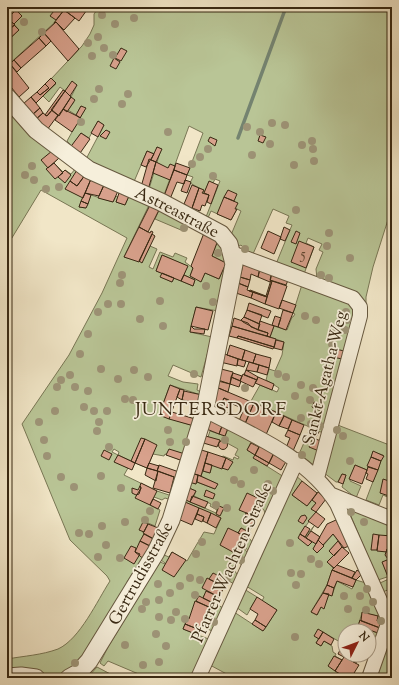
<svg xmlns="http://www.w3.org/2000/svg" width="399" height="685" viewBox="0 0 399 685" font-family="'Sorts Mill Goudy',serif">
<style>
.green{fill:#b9c596;stroke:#787654;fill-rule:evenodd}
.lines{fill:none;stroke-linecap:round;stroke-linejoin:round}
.stream{stroke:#748370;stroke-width:3.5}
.building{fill:#d8a18c;stroke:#382812}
.minor-casing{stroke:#66583f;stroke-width:16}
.tertiary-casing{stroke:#66583f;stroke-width:19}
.minor{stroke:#f6efdb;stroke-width:14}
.tertiary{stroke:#f6efdb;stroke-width:17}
.tree{fill:#9d9376}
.labels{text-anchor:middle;stroke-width:3.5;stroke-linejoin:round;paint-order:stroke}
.number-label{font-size:15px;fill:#604630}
.street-label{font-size:17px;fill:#382812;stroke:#f6efdb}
.quarter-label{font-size:19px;letter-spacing:1px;fill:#382812;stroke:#f6efdb}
</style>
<rect width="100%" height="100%" fill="#f1e6c7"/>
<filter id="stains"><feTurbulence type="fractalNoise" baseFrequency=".005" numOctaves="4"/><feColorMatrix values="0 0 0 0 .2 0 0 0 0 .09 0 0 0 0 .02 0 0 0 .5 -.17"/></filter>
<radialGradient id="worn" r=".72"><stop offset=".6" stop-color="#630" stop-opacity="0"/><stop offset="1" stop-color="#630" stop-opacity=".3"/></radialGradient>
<!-- green -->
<path class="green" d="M 10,7 L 66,7 L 54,23 L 7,66 L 7,51 L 11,46 L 7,42 L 19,30 L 14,24 L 22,16 L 16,10 Z
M 99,7 L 392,7 L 392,207 L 373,267 L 366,297 L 366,308 L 335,424 L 392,446 L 392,499 L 383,495 L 379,505 L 366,500 L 383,455 L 373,452 L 367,470 L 355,465 L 350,481 L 361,486 L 356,498 L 342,487 L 346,475 L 342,474 L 338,482 L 336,482 L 299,454 L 307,436 L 313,438 L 319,451 L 323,433 L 251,401 L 260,385 L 277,392 L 279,388 L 266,380 L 269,369 L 275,371 L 282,355 L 284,342 L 270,337 L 274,326 L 287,330 L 292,317 L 293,317 L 295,314 L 293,313 L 305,275 L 317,279 L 316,269 L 323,252 L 319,250 L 322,244 L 308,238 L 306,243 L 314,247 L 304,274 L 276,264 L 292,225 L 286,223 L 289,216 L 273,209 L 253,254 L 242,250 L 243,247 L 241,245 L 237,247 L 231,235 L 241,211 L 237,209 L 231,220 L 211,211 L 208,218 L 206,217 L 220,181 L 215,179 L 213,183 L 209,182 L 204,193 L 203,190 L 190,183 L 193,177 L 187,175 L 203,133 L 189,126 L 164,195 L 149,189 L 161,149 L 157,147 L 155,154 L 147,151 L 133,184 L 85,161 L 104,125 L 98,121 L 89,138 L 81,133 L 72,146 L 67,141 L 85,109 L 81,106 L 76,115 L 68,110 L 74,102 L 70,99 L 77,85 L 72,82 L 65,91 L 60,87 L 49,102 L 43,96 L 56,84 L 51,79 L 82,46 L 90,34 L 94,25 L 94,14 Z
M 10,112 L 21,124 L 59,158 L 54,163 L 63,172 L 65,170 L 71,174 L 76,168 L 91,179 L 79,207 L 86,208 L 91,195 L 113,202 L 116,196 L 118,197 L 116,202 L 125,205 L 129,196 L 117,192 L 118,191 L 150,203 L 124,257 L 142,262 L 150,246 L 157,249 L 149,267 L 153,269 L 160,252 L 173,257 L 175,253 L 187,258 L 185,262 L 193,268 L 190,276 L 201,281 L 205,273 L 219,279 L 226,263 L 212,256 L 218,240 C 232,266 224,285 218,311 L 196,307 L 190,332 L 212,337 L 201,377 L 173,365 L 168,376 L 183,382 L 198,384 L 197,390 L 201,392 L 201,395 L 170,385 L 159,415 L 194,426 L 183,461 L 165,454 L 164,456 L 153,454 L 147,468 L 118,455 L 119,452 L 114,449 L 112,452 L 118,455 L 115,462 L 128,468 L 124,475 L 157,491 L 172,496 L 171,500 L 165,498 L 162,500 L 154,497 L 150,505 L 160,510 L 155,526 L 148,523 L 141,541 L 152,547 L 140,568 L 137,566 L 127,582 L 130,584 L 127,588 L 129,589 C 116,610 84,675 59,676 C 41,677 25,670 7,673 L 7,659 C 24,656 42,655 58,649 C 80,639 97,601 110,581 L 107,576 L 70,540 L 22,424 L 69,355 L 102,293 L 127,238 L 41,190 L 7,246 L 7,113 ZM 162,255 L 187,266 L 184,275 L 195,280 L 193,286 L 174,278 L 172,282 L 161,277 L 162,273 L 156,271 Z
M 160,208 L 191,223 L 181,230 L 155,219 Z
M 228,429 L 251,442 L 247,450 L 255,455 L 254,458 L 284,477 L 265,514 L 264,510 L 259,506 L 254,516 L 246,513 L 242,522 L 252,526 L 249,532 L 241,528 L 238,533 L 249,538 L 254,544 L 250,553 L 245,547 L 244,548 L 249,555 L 243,568 L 239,561 L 232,567 L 239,577 L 236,585 L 227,580 L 219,597 L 207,591 L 203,597 L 225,609 L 212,631 L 206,628 L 212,614 L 208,612 L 185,625 L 183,629 L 211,640 L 194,678 L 148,678 L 108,661 L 104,666 L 100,663 L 108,647 L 160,562 L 165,564 L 165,563 L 161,560 L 164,555 L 169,557 L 172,552 L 187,561 L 204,532 L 214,534 L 221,518 L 185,502 L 186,500 L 216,513 L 217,510 L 210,506 L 211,504 L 194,496 L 196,491 L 189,488 L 189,482 L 196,484 L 197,482 L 215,489 L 217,484 L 201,476 L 203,471 L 210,473 L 212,465 L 223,456 L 233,460 L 234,457 L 238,459 L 239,457 L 235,455 L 238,449 L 227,443 L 208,437 L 210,431 L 225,436 Z
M 295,475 L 302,481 L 292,495 L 307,506 L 312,500 L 316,503 L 311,509 L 316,512 L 300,534 L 305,537 L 314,526 L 311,531 L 320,537 L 313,549 L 317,553 L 333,534 L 338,541 L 329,551 L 334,556 L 327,562 L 333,568 L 327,585 L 311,612 L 317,615 L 321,607 L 323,608 L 329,594 L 332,595 L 337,581 L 352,589 L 356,580 L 366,583 L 384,622 L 377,621 L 378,616 L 362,613 L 358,626 L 378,633 L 370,660 L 362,655 L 369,655 L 369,631 L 345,631 L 345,645 L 323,632 L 316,643 L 321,646 L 324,641 L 332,646 L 333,652 L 336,654 L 335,656 L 342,660 L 335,671 L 347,678 L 234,678 L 210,665 L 234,612 L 263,631 L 277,610 L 262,601 L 264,597 L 246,586 Z
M 355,510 L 392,524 L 392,588 L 383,592 L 380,583 L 391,578 L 390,576 L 378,580 L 350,514 Z
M 244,589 L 257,597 L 247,615 L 236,607 Z
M 389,646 L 392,646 L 392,678 L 375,673 L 384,649 Z
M 97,667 L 118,678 L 80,678 L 88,677 Z"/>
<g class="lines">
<!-- stream -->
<path class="stream" d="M 238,138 L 286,7"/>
</g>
<!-- building -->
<path class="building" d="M 7,7 L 16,10 L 7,19 Z
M 57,7 L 64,10 L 56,20 L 50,16 Z
M 66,7 L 89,7 L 79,21 L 64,10 Z
M 16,10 L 22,16 L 14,24 L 7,19 Z
M 64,10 L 75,18 L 64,30 L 56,22 L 54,23 Z
M 8,18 L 15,25 L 7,31 L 7,19 Z
M 56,22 L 79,49 L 68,61 L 44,33 Z
M 14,25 L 19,30 L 7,41 L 7,31 Z
M 44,33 L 51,41 L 46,46 L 39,38 Z
M 39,38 L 46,46 L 21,68 L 14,60 Z
M 121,48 L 127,51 L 121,61 L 115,58 Z
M 114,58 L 120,62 L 116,69 L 110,66 Z
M 14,60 L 21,68 L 17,72 L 10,64 Z
M 10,64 L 29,88 L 19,97 L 7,82 L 7,66 Z
M 51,78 L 56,83 L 36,103 L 31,97 L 37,92 L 40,95 L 49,88 L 45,84 Z
M 72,81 L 77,85 L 70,96 L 65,91 Z
M 45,84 L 49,88 L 40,95 L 37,92 Z
M 63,90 L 65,91 L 52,110 L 47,116 L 45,115 Z
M 65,91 L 71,97 L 59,116 L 51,110 Z
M 31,97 L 40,108 L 32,115 L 23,104 Z
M 71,97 L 75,100 L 67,112 L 63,109 Z
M 81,106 L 86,108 L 80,118 L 76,115 Z
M 40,108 L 43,113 L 35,120 L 32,115 Z
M 63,109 L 81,118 L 72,132 L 55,120 Z
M 52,110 L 58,115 L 47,130 L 35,120 L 43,113 L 47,116 Z
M 98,121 L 104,125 L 98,137 L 91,133 Z
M 106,130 L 110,132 L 106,139 L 100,136 Z
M 81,133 L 90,139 L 78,156 L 69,149 Z
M 260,135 L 266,137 L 263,143 L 258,141 Z
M 210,137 L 217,140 L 215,146 L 208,141 Z
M 157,147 L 162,149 L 156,162 L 151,160 Z
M 52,151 L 59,158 L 48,168 L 41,160 Z
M 147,151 L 154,154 L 146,167 L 141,165 Z
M 149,159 L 156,162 L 148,190 L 141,187 Z
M 156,162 L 168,168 L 170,164 L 175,166 L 170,180 L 153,173 Z
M 54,163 L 63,173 L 55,179 L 46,169 Z
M 176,163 L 190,168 L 187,175 L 174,170 Z
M 65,170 L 71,175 L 65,183 L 58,177 Z
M 77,170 L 85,175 L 77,186 L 70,181 Z
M 174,170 L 187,175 L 184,184 L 177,182 L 170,199 L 164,196 Z
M 85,175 L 91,179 L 83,198 L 65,189 L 70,181 L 77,186 Z
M 91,179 L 104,185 L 99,196 L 85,193 Z
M 185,180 L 191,182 L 187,193 L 181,191 Z
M 209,181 L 218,185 L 211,204 L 207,202 L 209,195 L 204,193 Z
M 104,185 L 118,191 L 113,202 L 98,198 Z
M 192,185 L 199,188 L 191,211 L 185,209 L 186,205 L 184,204 Z
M 199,188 L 204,190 L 202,193 L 209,195 L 205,206 L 202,205 L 200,211 L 192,208 Z
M 228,190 L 237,194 L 234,201 L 224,197 Z
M 85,193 L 91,195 L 88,204 L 81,201 Z
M 119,193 L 129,196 L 125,205 L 116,202 Z
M 224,197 L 238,203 L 235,209 L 237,209 L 231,220 L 217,214 Z
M 81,201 L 88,204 L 86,208 L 79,207 Z
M 151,203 L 160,208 L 148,232 L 139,227 Z
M 139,227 L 150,233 L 151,231 L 153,232 L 139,262 L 124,257 Z
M 284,227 L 290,230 L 285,241 L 280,239 Z
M 268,231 L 281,237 L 274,254 L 261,248 Z
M 296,231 L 300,233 L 296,244 L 291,242 Z
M 204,233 L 218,240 L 212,256 L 226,263 L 219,279 L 205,273 L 201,282 L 190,276 L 193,268 L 191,266 Z
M 152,234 L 155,236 L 142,263 L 139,261 Z
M 299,241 L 314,247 L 306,268 L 291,262 Z
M 162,255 L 188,266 L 181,281 L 156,271 Z
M 244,261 L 260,268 L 258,277 L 251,274 L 250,280 L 240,277 Z
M 260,268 L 272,272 L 270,282 L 258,277 Z
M 272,272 L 289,278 L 286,285 L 270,280 Z
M 162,273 L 174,278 L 172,282 L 160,277 Z
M 184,275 L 195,280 L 193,286 L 181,281 Z
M 240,277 L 250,280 L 248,287 L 238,283 Z
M 271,280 L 272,281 L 267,297 L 249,291 L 250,290 L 266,296 Z
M 272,281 L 287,286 L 279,309 L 265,304 Z
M 238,283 L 248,287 L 247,290 L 253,292 L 251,298 L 236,293 Z
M 253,292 L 267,297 L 265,304 L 251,298 Z
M 282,300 L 296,305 L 293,313 L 279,308 Z
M 249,303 L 271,311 L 268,318 L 247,310 Z
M 196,307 L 213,311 L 208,330 L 191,326 Z
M 247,310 L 262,315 L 259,324 L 244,317 Z
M 283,310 L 293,313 L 286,330 L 278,327 Z
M 275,316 L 281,318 L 278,327 L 272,325 Z
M 244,317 L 260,324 L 258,330 L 243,322 L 241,320 Z
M 234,318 L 248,323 L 251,327 L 268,333 L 267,336 L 232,326 Z
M 260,321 L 274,326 L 270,337 L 267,336 L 268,333 L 258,330 Z
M 191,326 L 194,329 L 205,329 L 204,334 L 190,332 Z
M 232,326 L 276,339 L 274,347 L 238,336 L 237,338 L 229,336 Z
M 238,336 L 274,347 L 273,349 L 237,338 Z
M 276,340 L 284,342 L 282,350 L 274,348 Z
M 230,345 L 245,350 L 242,360 L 227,355 Z
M 336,349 L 344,351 L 342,359 L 333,357 Z
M 245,350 L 256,354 L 253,363 L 242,360 Z
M 222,353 L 238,359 L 237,366 L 220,362 Z
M 256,354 L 271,358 L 269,368 L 253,363 Z
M 238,359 L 246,361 L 244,367 L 237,365 Z
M 249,362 L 259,365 L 257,372 L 246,370 Z
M 259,365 L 269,368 L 267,375 L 257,372 Z
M 221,369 L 233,372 L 230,384 L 218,380 Z
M 246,370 L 258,377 L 257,380 L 244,375 Z
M 233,373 L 242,376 L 240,381 L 231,377 Z
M 243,374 L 257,380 L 253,387 L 240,381 Z
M 231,377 L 241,381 L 239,387 L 230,384 Z
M 258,377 L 274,384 L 272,390 L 255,383 Z
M 218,381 L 230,384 L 228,392 L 216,387 Z
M 170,385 L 180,389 L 169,419 L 159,415 Z
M 216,387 L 254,403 L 244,426 L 238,423 L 244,409 L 228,402 L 229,400 L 224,398 L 221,405 L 212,402 Z
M 180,389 L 184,390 L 182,400 L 177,397 Z
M 184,391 L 202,395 L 199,403 L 182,400 Z
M 224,398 L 233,404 L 231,409 L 221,405 Z
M 314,402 L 323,406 L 321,411 L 312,407 Z
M 254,403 L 276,412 L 265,437 L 244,426 Z
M 172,412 L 195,419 L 194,426 L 169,419 Z
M 276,412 L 284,416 L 279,426 L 272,422 Z
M 284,416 L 292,420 L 288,429 L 279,426 Z
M 207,418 L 222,426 L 219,434 L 204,428 Z
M 292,420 L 304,425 L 300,435 L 288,430 Z
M 222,426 L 228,428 L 225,436 L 219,434 Z
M 311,428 L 319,432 L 316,437 L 308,433 Z
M 288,430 L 300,435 L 293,451 L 286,448 L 290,438 L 285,436 Z
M 202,435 L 220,440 L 217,447 L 200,442 Z
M 141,438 L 145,439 L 135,463 L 131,461 Z
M 313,438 L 321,441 L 319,451 L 309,447 Z
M 145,439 L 157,445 L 147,468 L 135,463 Z
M218.5 445a4.5 4.5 0 1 1 9 0a4.5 4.5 0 1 1-9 0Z
M 251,443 L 259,447 L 255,455 L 247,450 Z
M 260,445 L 274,453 L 269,463 L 255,455 Z
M 169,449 L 185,454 L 183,461 L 166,455 Z
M 198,449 L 208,452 L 201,476 L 191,473 Z
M 104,450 L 112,454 L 109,460 L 101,456 Z
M 373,451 L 384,456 L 381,461 L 371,457 Z
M 208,452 L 226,458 L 222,469 L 205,463 Z
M 274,453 L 287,460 L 281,470 L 269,463 Z
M 118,455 L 135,463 L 132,470 L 114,462 Z
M 255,455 L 269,463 L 267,466 L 253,458 Z
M 371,457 L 381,461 L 378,470 L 367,466 Z
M 226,458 L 233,462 L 228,470 L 222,468 Z
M 149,463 L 159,466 L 157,471 L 147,468 Z
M 205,463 L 212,465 L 210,473 L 203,471 Z
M 159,465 L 179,472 L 177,478 L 157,471 Z
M 355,465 L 367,470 L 362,484 L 349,479 Z
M 368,467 L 378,470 L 373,482 L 366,479 L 368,474 L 366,473 Z
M 147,468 L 158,471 L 156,481 L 145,475 Z
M 158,471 L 174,477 L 170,493 L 153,488 Z
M 191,473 L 198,475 L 196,484 L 189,482 Z
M 342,474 L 346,475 L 343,484 L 338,482 Z
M 198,475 L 218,484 L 215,489 L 197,482 Z
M 383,479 L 392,482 L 392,497 L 380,493 Z
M 302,481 L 317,493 L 307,506 L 292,495 Z
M 141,483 L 157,491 L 150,505 L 135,498 L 141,488 L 140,486 Z
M 140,486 L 141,488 L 139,494 L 136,495 L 132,493 L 132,488 L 138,490 Z
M 189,488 L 196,491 L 190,502 L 184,499 Z
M 206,490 L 215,494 L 213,499 L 204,496 Z
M 318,492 L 326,499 L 316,512 L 311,509 L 316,503 L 312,500 Z
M 247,493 L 262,500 L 254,516 L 239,510 Z
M 192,496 L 208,502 L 205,508 L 190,502 Z
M 153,499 L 161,503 L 158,509 L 150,505 Z
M 185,502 L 199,508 L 192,525 L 178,519 Z
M 219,506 L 224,508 L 220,516 L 216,514 Z
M 199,508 L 211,513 L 207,523 L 203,521 L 204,517 L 197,514 Z
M 316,512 L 325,519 L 318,528 L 308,521 Z
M 211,513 L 221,518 L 216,528 L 207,523 Z
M 246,513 L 256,517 L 252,526 L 242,522 Z
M 197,514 L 204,517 L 202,522 L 195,519 Z
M 305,515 L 307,518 L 303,524 L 298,521 L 301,516 Z
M 336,520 L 349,546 L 344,548 L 333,534 L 323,545 L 318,540 L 327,524 Z
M 143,522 L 148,524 L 144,532 L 139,530 Z
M 148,524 L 161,529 L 156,540 L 143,533 Z
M 305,526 L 310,529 L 305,537 L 300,534 Z
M 228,528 L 249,538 L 240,556 L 220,545 Z
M 241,528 L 251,533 L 248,538 L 238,533 Z
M 311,531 L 320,537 L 316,544 L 306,538 Z
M 144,534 L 155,540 L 152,547 L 140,541 Z
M 300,534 L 312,542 L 308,546 L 298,538 Z
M 373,534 L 379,535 L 377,550 L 371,550 Z
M 379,535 L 392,536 L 392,549 L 387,549 L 387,552 L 377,551 Z
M 318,540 L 324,546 L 317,553 L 313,549 Z
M 140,541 L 152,547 L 145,560 L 135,552 Z
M 338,541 L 342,547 L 334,556 L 329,551 Z
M 131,546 L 136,548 L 135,552 L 140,554 L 134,564 L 124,558 Z
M 342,547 L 349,553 L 334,568 L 327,562 Z
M 387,549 L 390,549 L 392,558 L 388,559 L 385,555 Z
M 172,552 L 186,560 L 174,577 L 162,570 Z
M 392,558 L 392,575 L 388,577 L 382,562 Z
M 337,565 L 355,572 L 352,578 L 332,570 Z
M 332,570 L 356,580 L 353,587 L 337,581 L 334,588 L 327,585 Z
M 357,570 L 362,574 L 356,580 L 352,578 Z
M 213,573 L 227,580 L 223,586 L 209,579 Z
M 207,578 L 224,587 L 219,597 L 202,588 Z
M 327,585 L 334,588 L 332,596 L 323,593 Z
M 392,588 L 392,603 L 387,590 Z
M 206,591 L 219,597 L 215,604 L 203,598 Z
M 323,593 L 329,594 L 324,609 L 321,607 L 317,615 L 311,612 Z
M 199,596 L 211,602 L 209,607 L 196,601 Z
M 257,597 L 277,610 L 266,627 L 255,620 L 258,614 L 250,609 Z
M 195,601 L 211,608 L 200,630 L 185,624 L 188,618 L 189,619 Z
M 362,612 L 378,616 L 377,621 L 382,623 L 380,628 L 361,621 Z
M 255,620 L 266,627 L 263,631 L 252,624 Z
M 360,620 L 380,628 L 378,633 L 358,626 Z
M 185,624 L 200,630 L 198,635 L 183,629 Z
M 318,629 L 323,632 L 319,639 L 314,636 Z
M 323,632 L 334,639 L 331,645 L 324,641 L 321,646 L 316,643 Z
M 341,648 L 345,651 L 345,655 L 352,655 L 358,659 L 356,663 L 338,654 Z
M 334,656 L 342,660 L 335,671 L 328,666 Z
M 344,657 L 359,665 L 351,678 L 347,678 L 335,671 Z"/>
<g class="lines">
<!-- minor casing -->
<g class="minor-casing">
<path id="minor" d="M 232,253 L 353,298 L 360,307 L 360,316 L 317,478
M 205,410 C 252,435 307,456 337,504 L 392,627
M 332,495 L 392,519
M 198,678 L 297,460
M 369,678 L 389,621"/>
</g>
<!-- tertiary casing -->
<g class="tertiary-casing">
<g id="tertiary">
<path id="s1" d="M 7,97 L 36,130 L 89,170 L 161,202 L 221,234 L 229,244 L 234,264 L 205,410 L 171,520 L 156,552 L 89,661 L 78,673 L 69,678"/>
<path d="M 7,677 L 21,676 L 36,678"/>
</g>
</g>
<!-- minor -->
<use href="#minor" class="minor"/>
<!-- tertiary -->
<use href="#tertiary" class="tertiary"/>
</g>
<!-- trees -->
<g class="tree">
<circle cx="102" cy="15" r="4"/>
<circle cx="134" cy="18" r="4"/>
<circle cx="24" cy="22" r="4"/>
<circle cx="115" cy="24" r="4"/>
<circle cx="42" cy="32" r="4"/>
<circle cx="98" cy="37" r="4"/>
<circle cx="88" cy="43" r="4"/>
<circle cx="104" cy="48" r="4"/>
<circle cx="113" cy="55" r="4"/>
<circle cx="92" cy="56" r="4"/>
<circle cx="99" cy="89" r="4"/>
<circle cx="128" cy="94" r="4"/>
<circle cx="94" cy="99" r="4"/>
<circle cx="122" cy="104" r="4"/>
<circle cx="81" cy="122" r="4"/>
<circle cx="272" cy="123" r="4"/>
<circle cx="285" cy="125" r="4"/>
<circle cx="247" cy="127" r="4"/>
<circle cx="168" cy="132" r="4"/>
<circle cx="260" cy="132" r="4"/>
<circle cx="312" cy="141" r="4"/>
<circle cx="270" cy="144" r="4"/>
<circle cx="302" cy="145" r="4"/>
<circle cx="208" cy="149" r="4"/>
<circle cx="313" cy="149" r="4"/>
<circle cx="252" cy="155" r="4"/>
<circle cx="200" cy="157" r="4"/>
<circle cx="314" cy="161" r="4"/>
<circle cx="192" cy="164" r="4"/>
<circle cx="294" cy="165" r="4"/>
<circle cx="32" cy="166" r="4"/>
<circle cx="25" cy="175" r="4"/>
<circle cx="213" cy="176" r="4"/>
<circle cx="34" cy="180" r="4"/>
<circle cx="59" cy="187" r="4"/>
<circle cx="46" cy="189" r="4"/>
<circle cx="296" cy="210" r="4"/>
<circle cx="184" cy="228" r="4"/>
<circle cx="329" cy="233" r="4"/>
<circle cx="327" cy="246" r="4"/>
<circle cx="245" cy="249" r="4"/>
<circle cx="218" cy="253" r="4"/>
<circle cx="350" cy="258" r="4"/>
<circle cx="122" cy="275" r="4"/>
<circle cx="321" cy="275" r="4"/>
<circle cx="329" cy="278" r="4"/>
<circle cx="120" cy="283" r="4"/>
<circle cx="206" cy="286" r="4"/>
<circle cx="160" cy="301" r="4"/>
<circle cx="213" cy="302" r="4"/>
<circle cx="108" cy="304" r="4"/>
<circle cx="121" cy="304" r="4"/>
<circle cx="98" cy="312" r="4"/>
<circle cx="346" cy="312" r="4"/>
<circle cx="305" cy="316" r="4"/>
<circle cx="140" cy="319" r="4"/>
<circle cx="316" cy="320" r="4"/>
<circle cx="347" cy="320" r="4"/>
<circle cx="163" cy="326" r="4"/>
<circle cx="345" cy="330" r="4"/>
<circle cx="335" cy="333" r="4"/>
<circle cx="88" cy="334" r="4"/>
<circle cx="332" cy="344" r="4"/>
<circle cx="80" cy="354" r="4"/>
<circle cx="101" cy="369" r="4"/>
<circle cx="134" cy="370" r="4"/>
<circle cx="194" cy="374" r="4"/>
<circle cx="278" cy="374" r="4"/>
<circle cx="70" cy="375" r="4"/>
<circle cx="148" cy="377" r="4"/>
<circle cx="286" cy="377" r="4"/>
<circle cx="118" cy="379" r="4"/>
<circle cx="61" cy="380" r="4"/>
<circle cx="301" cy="385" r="4"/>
<circle cx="57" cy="387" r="4"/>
<circle cx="75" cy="387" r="4"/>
<circle cx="245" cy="388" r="4"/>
<circle cx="313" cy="388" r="4"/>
<circle cx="88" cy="391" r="4"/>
<circle cx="295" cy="396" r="4"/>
<circle cx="125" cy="399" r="4"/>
<circle cx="133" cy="400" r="4"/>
<circle cx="310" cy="400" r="4"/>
<circle cx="84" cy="407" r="4"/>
<circle cx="55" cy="411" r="4"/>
<circle cx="94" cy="411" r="4"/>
<circle cx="107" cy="411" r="4"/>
<circle cx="301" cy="418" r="4"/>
<circle cx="39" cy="422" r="4"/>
<circle cx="99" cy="422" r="4"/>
<circle cx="311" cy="424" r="4"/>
<circle cx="320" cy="426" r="4"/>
<circle cx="168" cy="430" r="4"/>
<circle cx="337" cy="430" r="4"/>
<circle cx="97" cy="431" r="4"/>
<circle cx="343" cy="436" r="4"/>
<circle cx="44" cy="440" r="4"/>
<circle cx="225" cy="440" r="4"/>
<circle cx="170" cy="442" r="4"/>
<circle cx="186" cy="442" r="4"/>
<circle cx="109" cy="447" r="4"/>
<circle cx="302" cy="455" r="4"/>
<circle cx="47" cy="456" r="4"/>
<circle cx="350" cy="461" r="4"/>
<circle cx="254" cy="470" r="4"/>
<circle cx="101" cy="476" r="4"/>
<circle cx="61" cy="477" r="4"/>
<circle cx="234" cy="480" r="4"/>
<circle cx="241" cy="484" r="4"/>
<circle cx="268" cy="484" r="4"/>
<circle cx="74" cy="487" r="4"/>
<circle cx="121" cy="488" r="4"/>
<circle cx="273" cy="491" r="4"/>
<circle cx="216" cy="505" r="4"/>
<circle cx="227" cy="508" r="4"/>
<circle cx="150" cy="511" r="4"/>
<circle cx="351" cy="512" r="4"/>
<circle cx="145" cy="520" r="4"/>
<circle cx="125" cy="522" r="4"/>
<circle cx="364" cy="522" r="4"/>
<circle cx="102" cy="526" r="4"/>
<circle cx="79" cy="533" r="4"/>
<circle cx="89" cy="534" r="4"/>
<circle cx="202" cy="542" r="4"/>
<circle cx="290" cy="543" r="4"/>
<circle cx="106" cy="545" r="4"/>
<circle cx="196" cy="554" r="4"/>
<circle cx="98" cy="557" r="4"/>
<circle cx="120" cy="558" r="4"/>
<circle cx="311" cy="559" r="4"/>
<circle cx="241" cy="560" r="4"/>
<circle cx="319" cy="564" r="4"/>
<circle cx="291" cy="573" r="4"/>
<circle cx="301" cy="574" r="4"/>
<circle cx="190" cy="578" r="4"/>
<circle cx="227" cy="578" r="4"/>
<circle cx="200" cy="580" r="4"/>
<circle cx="158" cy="584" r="4"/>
<circle cx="296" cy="585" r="4"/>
<circle cx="180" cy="586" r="4"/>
<circle cx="367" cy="589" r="4"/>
<circle cx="170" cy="593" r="4"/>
<circle cx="195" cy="595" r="4"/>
<circle cx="344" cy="596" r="4"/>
<circle cx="360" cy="596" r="4"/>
<circle cx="159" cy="600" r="4"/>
<circle cx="146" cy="602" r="4"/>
<circle cx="373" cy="602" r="4"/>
<circle cx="213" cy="605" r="4"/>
<circle cx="142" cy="609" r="4"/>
<circle cx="348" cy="609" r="4"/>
<circle cx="366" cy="610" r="4"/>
<circle cx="176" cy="612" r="4"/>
<circle cx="159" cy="617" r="4"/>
<circle cx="185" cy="619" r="4"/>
<circle cx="171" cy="620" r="4"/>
<circle cx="381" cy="621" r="4"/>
<circle cx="214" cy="622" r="4"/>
<circle cx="156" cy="634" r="4"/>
<circle cx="295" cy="637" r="4"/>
<circle cx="125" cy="645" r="4"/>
<circle cx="166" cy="646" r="4"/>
<circle cx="159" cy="662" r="4"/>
<circle cx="75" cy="663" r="4"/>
<circle cx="143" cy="665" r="4"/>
</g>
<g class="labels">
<!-- number labels -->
<g class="number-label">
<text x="303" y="259">5</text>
</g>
<!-- street labels -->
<g class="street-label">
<text dy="6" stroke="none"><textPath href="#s1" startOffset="208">Astreastraße</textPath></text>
<text transform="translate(324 378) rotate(-76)" y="6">Sankt-Agatha-Weg</text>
<text transform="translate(231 562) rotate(-66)" y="6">Pfarrer-Wachten-Straße</text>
<text transform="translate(140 573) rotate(-61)" y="6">Gertrudisstraße</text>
</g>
<!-- quarter labels -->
<g class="quarter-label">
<text x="211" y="415">JUNTERSDORF</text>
</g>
</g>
<!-- margin -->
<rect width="399" height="685" fill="none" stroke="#f1e6c7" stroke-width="24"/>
<rect x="8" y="8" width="383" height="669" fill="none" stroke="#382812" stroke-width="2"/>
<rect x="12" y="12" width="375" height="661" fill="none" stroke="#382812"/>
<!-- north arrow -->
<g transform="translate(357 643) rotate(48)"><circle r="19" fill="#f6efdb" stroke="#aa9f8b"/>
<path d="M0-3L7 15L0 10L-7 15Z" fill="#8f2418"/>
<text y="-6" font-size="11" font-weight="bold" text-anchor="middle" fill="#382812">N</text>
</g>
<rect width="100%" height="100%" filter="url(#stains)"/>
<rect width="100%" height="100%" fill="url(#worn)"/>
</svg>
